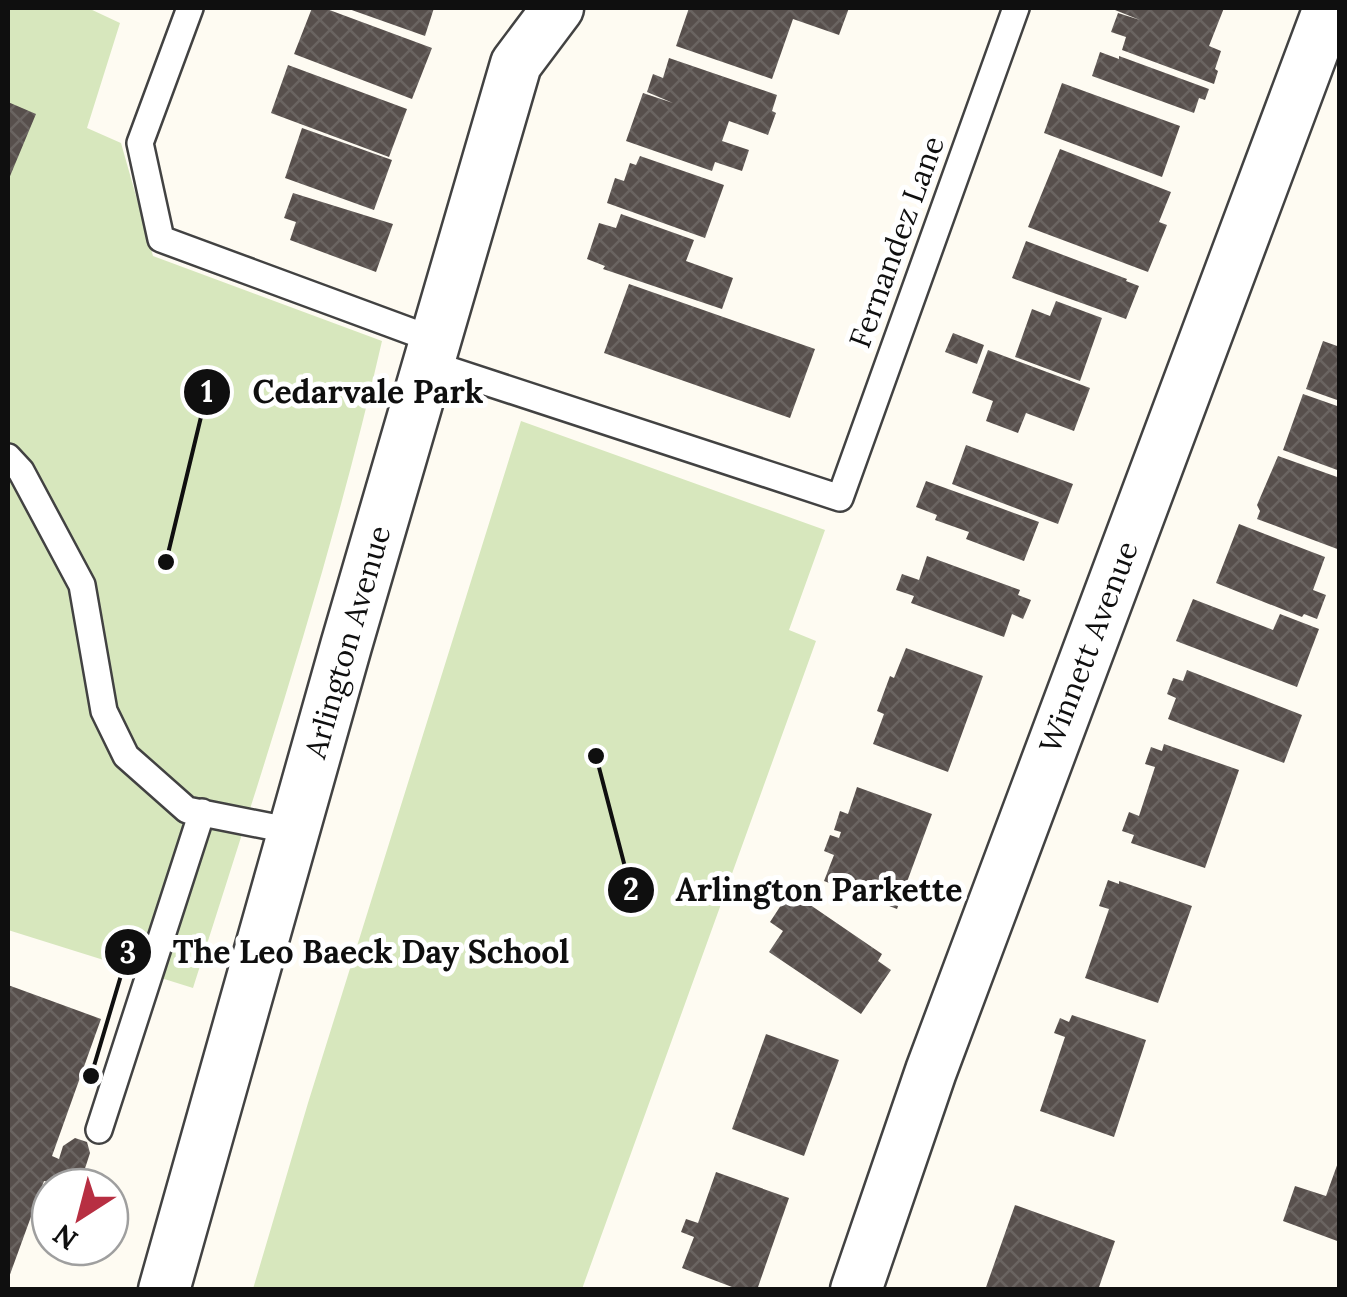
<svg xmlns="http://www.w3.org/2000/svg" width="1347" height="1297" viewBox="0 0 1347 1297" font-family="Lora,serif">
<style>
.park{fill:#d7e7bd}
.building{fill:url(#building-cross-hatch)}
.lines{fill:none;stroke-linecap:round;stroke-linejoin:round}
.lane-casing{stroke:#424242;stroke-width:30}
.street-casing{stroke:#424242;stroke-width:55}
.lane{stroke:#fff;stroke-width:25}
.street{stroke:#fff;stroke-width:50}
.labels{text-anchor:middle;stroke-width:10;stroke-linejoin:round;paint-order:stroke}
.street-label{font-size:30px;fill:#0f0f0f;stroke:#fff}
.leader{fill:none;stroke:#0f0f0f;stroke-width:4}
.callout-dot{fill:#0f0f0f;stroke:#fff;stroke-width:4}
.mark-label{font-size:30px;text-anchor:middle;font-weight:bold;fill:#fff}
.callout-label{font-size:32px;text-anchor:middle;font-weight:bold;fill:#0f0f0f;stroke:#fff;stroke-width:10;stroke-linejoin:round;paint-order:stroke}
</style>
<defs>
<pattern id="building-cross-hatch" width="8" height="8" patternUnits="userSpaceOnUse" patternTransform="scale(2.5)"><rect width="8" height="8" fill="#574f4c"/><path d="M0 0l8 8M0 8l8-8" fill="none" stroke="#6a6461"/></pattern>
</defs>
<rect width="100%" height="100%" fill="#fefbf2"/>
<!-- park -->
<path class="park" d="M 8,8 L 88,8 L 120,23 L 87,128 L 121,143 L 153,256 L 382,341 C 332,560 261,774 193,988 L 8,930 Z
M 521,421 L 825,530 L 789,630 L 816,641 L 582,1289 L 253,1289 L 308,1103 Z"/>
<!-- building -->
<path class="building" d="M 312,8 L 324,8 L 432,48 L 412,99 L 294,54 Z
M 346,8 L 434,8 L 425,36 Z
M 689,8 L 849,8 L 839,35 L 793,19 L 772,79 L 676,46 Z
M 1110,8 L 1224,8 L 1209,46 L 1221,51 L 1215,69 L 1218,71 L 1214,84 L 1122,50 L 1126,37 L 1111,32 L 1118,13 L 1140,20 Z
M 1100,52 L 1119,59 L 1119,56 L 1209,89 L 1205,100 L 1199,98 L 1194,113 L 1092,76 Z
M 669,58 L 777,95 L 772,111 L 776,113 L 768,135 L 729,121 L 722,141 L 749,150 L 742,171 L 715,162 L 712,171 L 626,141 L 643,93 L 673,103 L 647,92 L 653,74 L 663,78 Z
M 288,65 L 407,109 L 389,157 L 271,113 Z
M 1062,83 L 1180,126 L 1162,177 L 1044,133 Z
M 8,102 L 36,114 L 8,181 Z
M 302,128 L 392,160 L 374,210 L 285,178 Z
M 1060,149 L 1171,192 L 1159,222 L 1167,225 L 1148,272 L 1028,227 Z
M 640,156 L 724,185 L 705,238 L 607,203 L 615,178 L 624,181 L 630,163 L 636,165 Z
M 293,193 L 393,224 L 376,272 L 290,240 L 296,222 L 284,218 Z
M 621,214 L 694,240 L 686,261 L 733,278 L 722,309 L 603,269 L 605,266 L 587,259 L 599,223 L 616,228 Z
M 1026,241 L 1127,279 L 1126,281 L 1139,286 L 1126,319 L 1012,278 Z
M 629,284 L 815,349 L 790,418 L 604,353 Z
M 1056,301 L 1102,318 L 1080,381 L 1015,357 L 1032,309 L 1050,316 Z
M 953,333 L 984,345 L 977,364 L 945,352 Z
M 1323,341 L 1340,347 L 1340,401 L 1306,389 Z
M 988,350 L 1090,388 L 1074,431 L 1026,413 L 1018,433 L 986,421 L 993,401 L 972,393 Z
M 1303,394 L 1340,407 L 1340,471 L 1283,450 Z
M 966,445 L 1073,484 L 1058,524 L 952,484 Z
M 1278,456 L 1340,478 L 1340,550 L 1257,519 L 1260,511 L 1257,505 Z
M 926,481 L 1039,522 L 1024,561 L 966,539 L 969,532 L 935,520 L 937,515 L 916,507 Z
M 1239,524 L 1325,557 L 1313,590 L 1326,595 L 1317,619 L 1304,614 L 1302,617 L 1216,583 Z
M 927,556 L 1020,590 L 1018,595 L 1031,600 L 1023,619 L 1012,614 L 1004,637 L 911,603 L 914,596 L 896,590 L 902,574 L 919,580 Z
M 1193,599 L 1273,630 L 1280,614 L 1319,629 L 1297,687 L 1176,641 Z
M 906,648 L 983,676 L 948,772 L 873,744 L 884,714 L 877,711 L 890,676 L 894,678 Z
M 1187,670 L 1302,715 L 1284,763 L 1168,719 L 1176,698 L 1167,694 L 1173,678 L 1183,681 Z
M 1164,744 L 1239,770 L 1205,868 L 1131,843 L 1134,835 L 1122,831 L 1129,812 L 1139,816 L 1155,767 L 1145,764 L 1151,747 L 1162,751 Z
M 857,787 L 932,814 L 897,909 L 824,881 L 834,855 L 824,851 L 830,835 L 839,838 L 841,832 L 834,830 L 840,811 L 848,814 Z
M 1108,880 L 1119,884 L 1119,881 L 1192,906 L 1158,1003 L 1085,978 L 1109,909 L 1099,906 Z
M 789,893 L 802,902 L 803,900 L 882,954 L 878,961 L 891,970 L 861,1014 L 769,952 L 783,931 L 770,922 Z
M 8,985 L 101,1019 L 52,1156 L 59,1159 L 63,1146 L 75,1138 L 87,1142 L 90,1153 L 79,1187 L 47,1187 L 49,1182 L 44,1181 L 8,1280 Z
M 1072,1015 L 1146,1040 L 1114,1137 L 1040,1111 L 1065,1037 L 1054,1033 L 1060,1018 L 1069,1022 Z
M 766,1034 L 839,1060 L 804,1156 L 732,1129 Z
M 1340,1157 L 1340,1242 L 1283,1221 L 1295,1186 L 1326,1196 Z
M 716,1172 L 789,1198 L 757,1290 L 740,1290 L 682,1268 L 694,1237 L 681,1232 L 686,1219 L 698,1223 Z
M 1015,1205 L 1115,1241 L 1098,1290 L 985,1290 Z"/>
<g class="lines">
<!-- lane casing -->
<g class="lane-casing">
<path id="lane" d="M 190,8 L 140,143 L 161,239 L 437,341
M 428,363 L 840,498 L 1016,8
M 8,457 L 21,471 L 82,585 L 104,711 L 126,756 L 187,810 L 293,831
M 99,1130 L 202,812"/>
</g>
<!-- street casing -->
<g class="street-casing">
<path id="street" d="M 164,1290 L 346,646 L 516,64 L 558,8
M 856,1290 L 931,1071 L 1329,8"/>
</g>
<!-- lane -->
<use href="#lane" class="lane"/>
<!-- street -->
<use href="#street" class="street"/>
</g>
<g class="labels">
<!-- street labels -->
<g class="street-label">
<text transform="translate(897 242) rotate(-70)" y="10">Fernandez Lane</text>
<text transform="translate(348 642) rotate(-74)" y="10">Arlington Avenue</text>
<text transform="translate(1089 647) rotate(-69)" y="10">Winnett Avenue</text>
</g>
</g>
<!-- callouts -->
<path class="leader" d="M166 562L207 392M596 756L631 890M91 1076L128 952"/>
<g class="callout-dot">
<circle cx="166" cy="562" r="10"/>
<circle cx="596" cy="756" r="10"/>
<circle cx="91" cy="1076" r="10"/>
<circle cx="207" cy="392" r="25"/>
<circle cx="631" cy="890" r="25"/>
<circle cx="128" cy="952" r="25"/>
</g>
<g class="mark-label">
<text x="207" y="402">1</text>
<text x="631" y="900">2</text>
<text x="128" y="963">3</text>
</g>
<g class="callout-label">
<text x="368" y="403">Cedarvale Park</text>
<text x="819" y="901">Arlington Parkette</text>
<text x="371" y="963">The Leo Baeck Day School</text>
</g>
<!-- border -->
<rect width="1347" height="1297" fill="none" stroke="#0f0f0f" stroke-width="20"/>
<!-- north arrow -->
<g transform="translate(80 1217) rotate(216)"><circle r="48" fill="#ffffff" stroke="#9f9f9f" stroke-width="2.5"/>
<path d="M0-8L18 38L0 25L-18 38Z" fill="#b72f42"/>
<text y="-15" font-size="28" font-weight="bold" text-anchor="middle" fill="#0f0f0f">N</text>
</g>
</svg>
